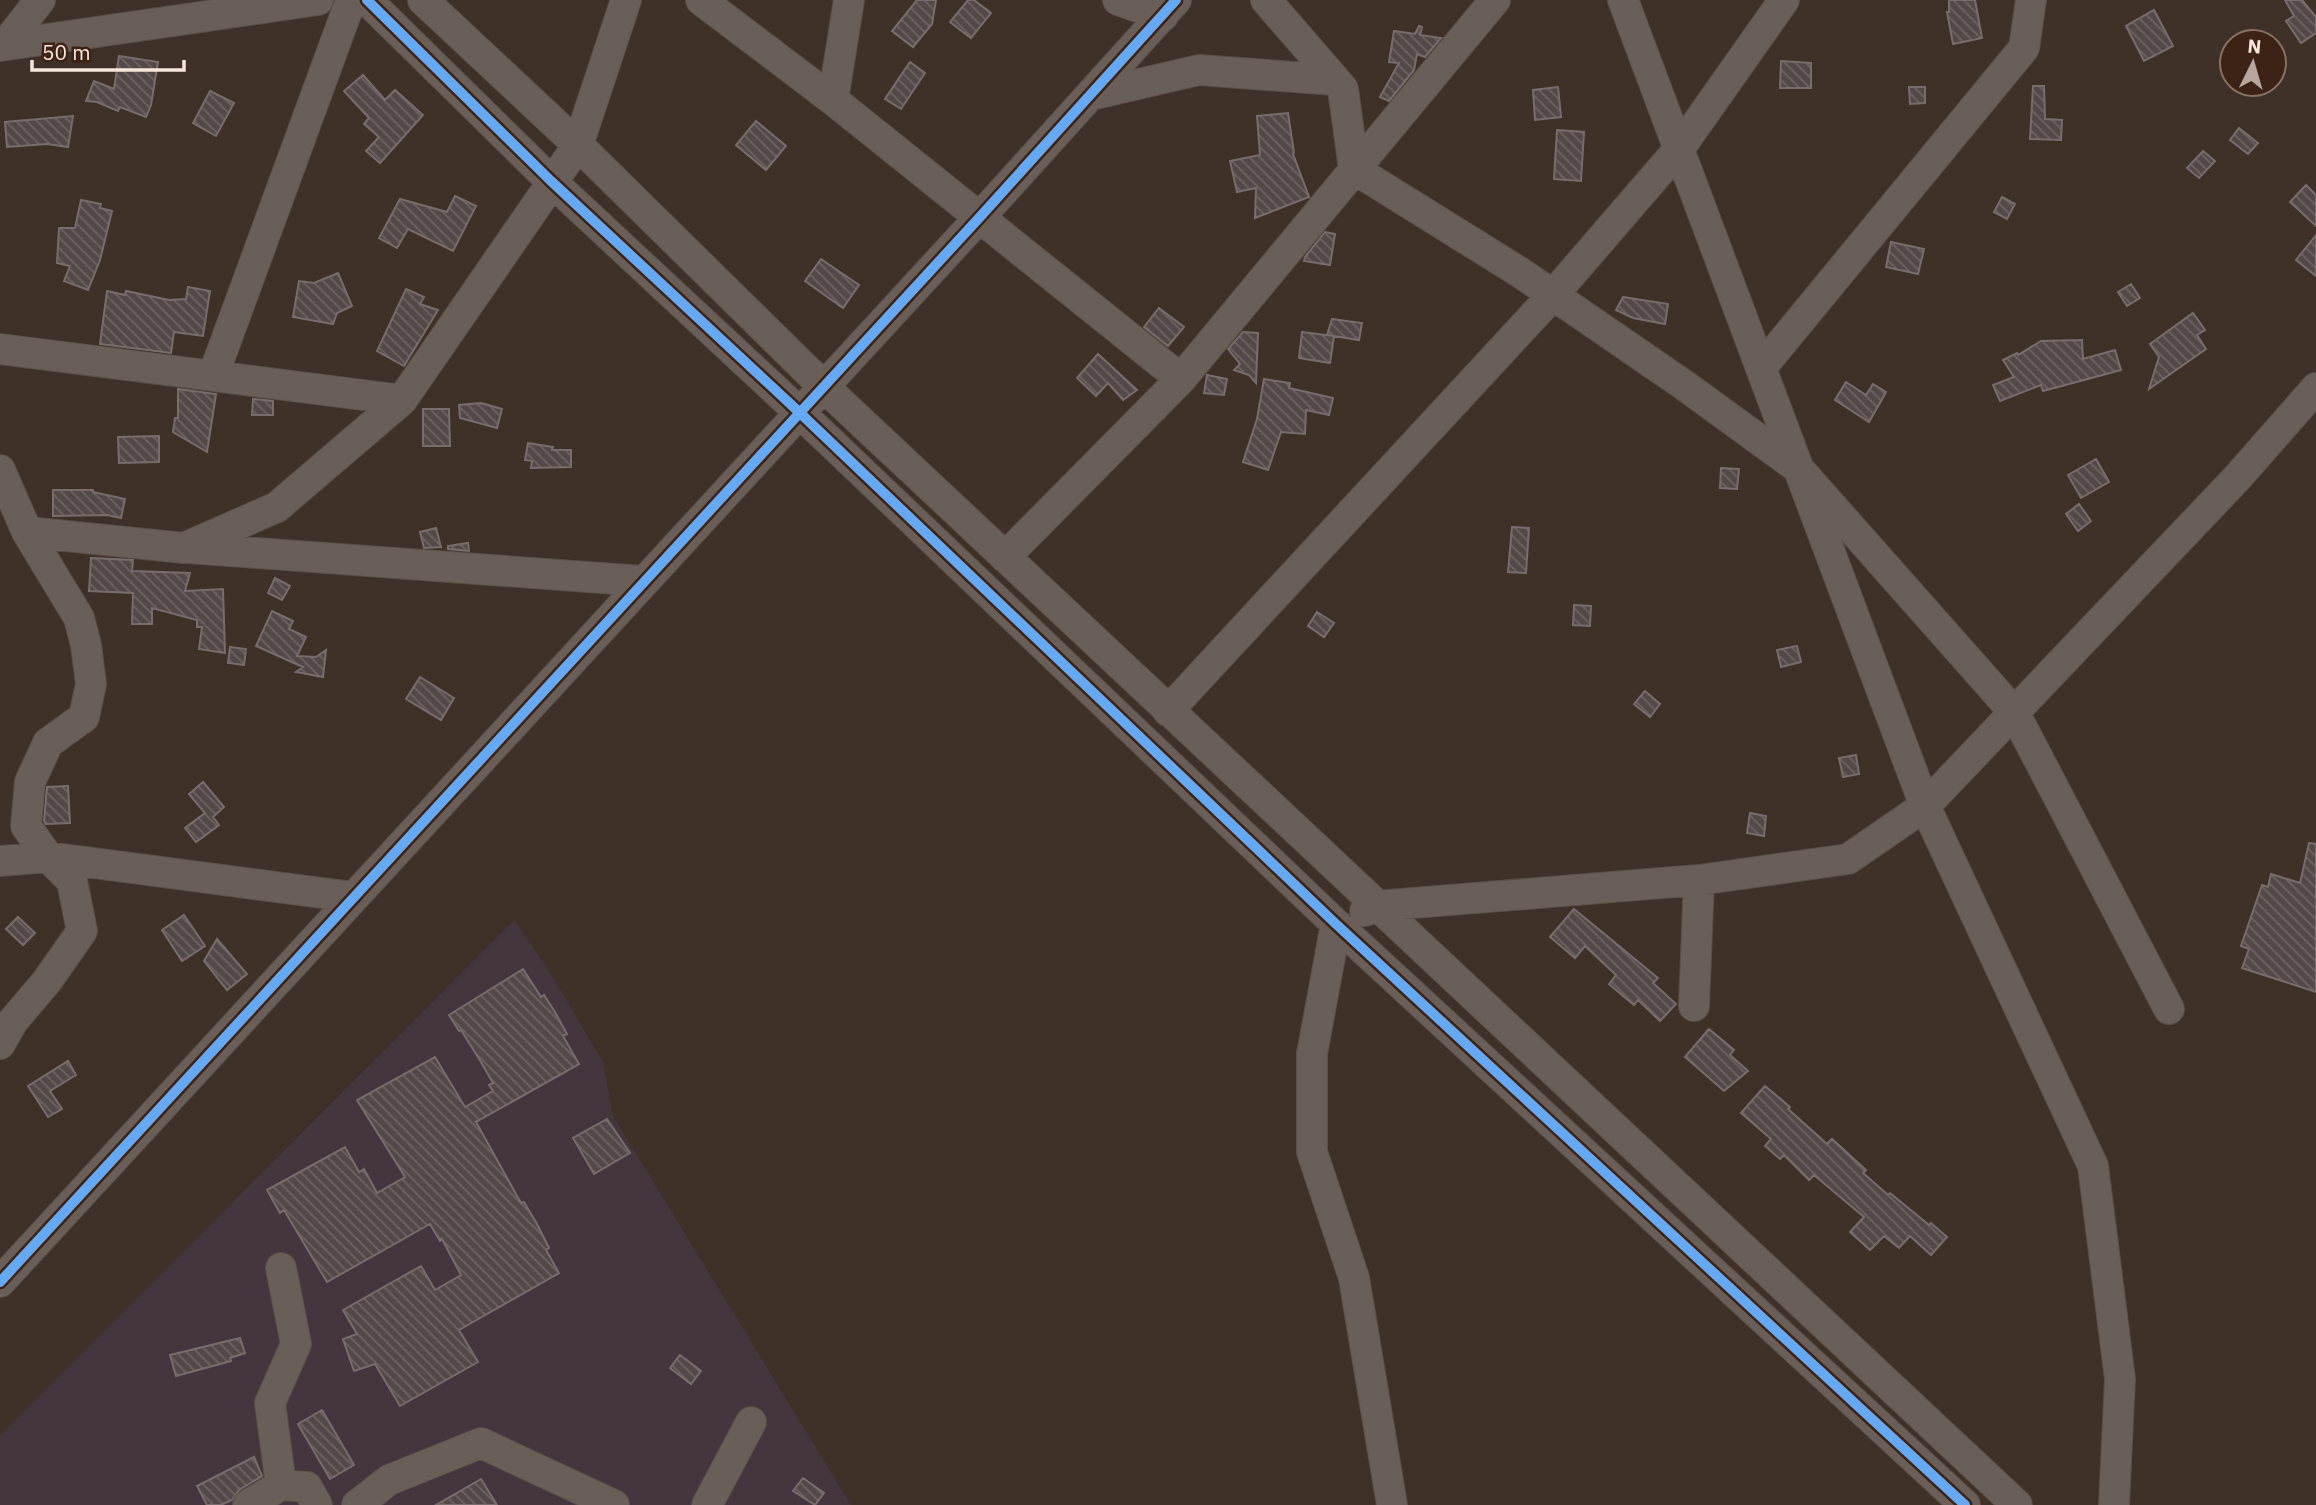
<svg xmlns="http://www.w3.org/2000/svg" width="2316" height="1505" viewBox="0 0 2316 1505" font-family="'IBM Plex Sans',sans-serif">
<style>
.education{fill:#45353f}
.building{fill:url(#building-back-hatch);stroke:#796c6d;stroke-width:2}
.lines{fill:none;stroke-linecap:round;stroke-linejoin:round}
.minor-casing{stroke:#5a4e46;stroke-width:32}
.minor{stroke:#6a5f58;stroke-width:30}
.cycleway-casing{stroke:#3d2315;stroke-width:15}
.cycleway{stroke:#66a8f1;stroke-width:10}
</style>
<defs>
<pattern id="building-back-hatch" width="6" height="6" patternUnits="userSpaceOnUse" patternTransform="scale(1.75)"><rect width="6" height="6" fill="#554848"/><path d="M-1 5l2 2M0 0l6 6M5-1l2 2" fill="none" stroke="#6e6262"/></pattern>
</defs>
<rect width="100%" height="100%" fill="#3f3028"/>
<!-- education -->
<path class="education" d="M 514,920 L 548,969 L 603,1062 L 613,1116 L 851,1505 L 0,1505 L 0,1436 Z"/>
<!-- building -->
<path class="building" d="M 917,0 L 936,0 L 932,24 L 913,47 L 892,31 Z
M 968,0 L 974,0 L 991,13 L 971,38 L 950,22 Z
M 1949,0 L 1975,0 L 1982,38 L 1953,44 L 1947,12 L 1949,12 Z
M 2285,0 L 2302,0 L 2316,17 L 2316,33 L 2301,43 L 2286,21 L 2294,16 Z
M 2154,10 L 2173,46 L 2144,61 L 2126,26 Z
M 1419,26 L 1422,27 L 1420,35 L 1441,38 L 1425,57 L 1417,54 L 1414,70 L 1389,101 L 1380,97 L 1399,63 L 1389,62 L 1394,31 L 1415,34 Z
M 119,56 L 158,62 L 151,105 L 146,117 L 120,107 L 118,111 L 97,102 L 86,101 L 94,81 L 114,89 Z
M 1781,61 L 1811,63 L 1811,88 L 1780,88 Z
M 910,62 L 925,73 L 901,109 L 885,99 Z
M 363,75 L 385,100 L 395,90 L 423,115 L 380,163 L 366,151 L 379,137 L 364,124 L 369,118 L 344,91 Z
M 2033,86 L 2044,86 L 2045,119 L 2062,120 L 2061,140 L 2030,139 Z
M 1558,87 L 1561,117 L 1535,120 L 1533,90 Z
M 1909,87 L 1925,87 L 1925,103 L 1910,104 Z
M 210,91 L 234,103 L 216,136 L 193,123 Z
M 1288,113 L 1294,153 L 1293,154 L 1309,197 L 1255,218 L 1256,188 L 1237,192 L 1230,161 L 1260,155 L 1257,116 Z
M 73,116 L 68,147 L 47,144 L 7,147 L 5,122 Z
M 756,121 L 786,146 L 766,170 L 736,145 Z
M 2239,128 L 2258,143 L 2248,154 L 2230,140 Z
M 1557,130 L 1584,132 L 1581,181 L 1554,179 Z
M 2203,151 L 2215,161 L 2199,178 L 2187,168 Z
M 2306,185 L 2316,195 L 2316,226 L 2290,202 Z
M 455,196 L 476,206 L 453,251 L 408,229 L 397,248 L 379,238 L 400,199 L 447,212 Z
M 2002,197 L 2015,204 L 2007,219 L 1994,212 Z
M 81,200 L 101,204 L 100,208 L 112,211 L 100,260 L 88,290 L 64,281 L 70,266 L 57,263 L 59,228 L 75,228 Z
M 1325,232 L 1335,234 L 1330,265 L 1304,261 L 1305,257 Z
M 2316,235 L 2316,276 L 2296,260 Z
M 1891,242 L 1924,249 L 1918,274 L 1886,267 Z
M 821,259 L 859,285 L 843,308 L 805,281 Z
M 338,273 L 352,306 L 337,313 L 333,324 L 293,317 L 299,281 L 314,283 Z
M 2131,284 L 2140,298 L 2127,306 L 2118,292 Z
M 188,287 L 210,291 L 203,336 L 174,332 L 171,353 L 100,344 L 107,291 L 125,295 L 126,291 L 169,300 L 186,299 Z
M 406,289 L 424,297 L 420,304 L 438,310 L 404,366 L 377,351 Z
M 1623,297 L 1668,304 L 1665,324 L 1633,318 L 1616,310 Z
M 1159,308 L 1184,327 L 1168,346 L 1144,327 Z
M 2193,313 L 2205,330 L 2197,335 L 2206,349 L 2149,389 L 2159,357 L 2150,344 Z
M 1332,319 L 1362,323 L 1359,340 L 1327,335 Z
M 1243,332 L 1258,333 L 1256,383 L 1249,375 L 1234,370 L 1240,364 L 1228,349 Z
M 1302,332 L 1334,336 L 1330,363 L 1299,358 Z
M 2082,340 L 2083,359 L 2115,350 L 2121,370 L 2043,391 L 2041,385 L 2000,401 L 1993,385 L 2014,377 L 2003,360 L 2017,353 L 2018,355 L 2041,341 Z
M 1098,354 L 1137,390 L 1123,400 L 1108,383 L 1096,396 L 1077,378 Z
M 1207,375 L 1227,379 L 1224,395 L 1204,393 Z
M 1264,379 L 1290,383 L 1289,388 L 1333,398 L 1329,415 L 1306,410 L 1305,434 L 1281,432 L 1268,470 L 1243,462 L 1257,419 Z
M 1846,382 L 1866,395 L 1873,384 L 1886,392 L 1869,422 L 1835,400 Z
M 178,389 L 216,394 L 207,452 L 173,432 L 175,418 L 178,418 Z
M 253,399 L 273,401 L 273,415 L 252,415 Z
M 481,403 L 502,409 L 497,428 L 460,418 L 459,405 Z
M 423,409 L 449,409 L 450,446 L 423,446 Z
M 159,436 L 159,462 L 119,463 L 118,437 Z
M 528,443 L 553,447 L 552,450 L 571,450 L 571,467 L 531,468 L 532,461 L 525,460 Z
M 2096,459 L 2109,482 L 2081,498 L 2068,475 Z
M 1721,468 L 1739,469 L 1737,489 L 1720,488 Z
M 53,490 L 93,490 L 93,492 L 125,499 L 121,518 L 107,515 L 53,516 Z
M 2079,504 L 2091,521 L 2078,531 L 2066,514 Z
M 1512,527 L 1529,528 L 1526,573 L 1508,572 Z
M 436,528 L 441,547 L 424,548 L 420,532 Z
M 468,543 L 469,551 L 448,549 L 448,546 Z
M 91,558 L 133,560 L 132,571 L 190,573 L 185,591 L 223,589 L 225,653 L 199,649 L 202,627 L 197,627 L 197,620 L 152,608 L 152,624 L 132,624 L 133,593 L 89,591 Z
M 275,578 L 290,586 L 282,600 L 268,593 Z
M 1574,605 L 1591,606 L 1590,626 L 1573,625 Z
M 272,611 L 293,621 L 289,629 L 306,637 L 297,656 L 316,657 L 326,650 L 323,677 L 296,672 L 303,667 L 256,646 Z
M 1317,612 L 1334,623 L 1324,637 L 1308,626 Z
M 1797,646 L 1801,662 L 1781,667 L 1777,650 Z
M 230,647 L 246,649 L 244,665 L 228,663 Z
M 420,677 L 454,698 L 441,720 L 406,699 Z
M 1645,691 L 1660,704 L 1650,717 L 1634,704 Z
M 1856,755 L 1859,774 L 1843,777 L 1839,758 Z
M 203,782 L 224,807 L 213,817 L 219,825 L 196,842 L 185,828 L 205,813 L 189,794 Z
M 68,786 L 70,823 L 46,824 L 44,821 L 47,787 Z
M 1750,813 L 1766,816 L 1764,836 L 1747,833 Z
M 2309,843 L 2316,844 L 2316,992 L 2242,968 L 2249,949 L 2241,946 L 2262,885 L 2268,887 L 2271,874 L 2300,883 Z
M 1574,909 L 1658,978 L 1653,983 L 1676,1004 L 1660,1021 L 1638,1000 L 1634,1005 L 1609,984 L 1616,975 L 1585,946 L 1575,958 L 1550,937 Z
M 184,915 L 205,946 L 182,961 L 162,930 Z
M 18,917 L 35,933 L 23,945 L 6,929 Z
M 217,939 L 247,974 L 227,990 L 204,961 Z
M 523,969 L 541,997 L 544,995 L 555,1012 L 567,1034 L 563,1036 L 579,1064 L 476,1122 L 521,1203 L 524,1202 L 537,1224 L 549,1248 L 546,1250 L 559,1273 L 459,1330 L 478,1362 L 400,1406 L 375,1364 L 354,1371 L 343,1339 L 357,1334 L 343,1310 L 421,1266 L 435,1290 L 461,1275 L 442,1239 L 440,1241 L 430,1224 L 327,1282 L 284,1210 L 280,1213 L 267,1190 L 345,1147 L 359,1172 L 364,1169 L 377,1193 L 405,1177 L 357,1100 L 435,1057 L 465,1107 L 493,1091 L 489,1085 L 493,1083 L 481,1062 L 461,1030 L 459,1031 L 449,1015 Z
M 1709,1029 L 1734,1050 L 1730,1055 L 1748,1071 L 1724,1091 L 1685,1057 Z
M 68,1061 L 76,1075 L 50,1091 L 62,1109 L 48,1117 L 28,1086 Z
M 1765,1086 L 1790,1107 L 1788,1109 L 1827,1144 L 1832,1139 L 1866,1170 L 1863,1173 L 1888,1195 L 1890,1193 L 1929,1225 L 1931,1223 L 1947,1237 L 1931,1255 L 1910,1236 L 1899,1248 L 1884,1236 L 1870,1250 L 1850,1232 L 1864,1217 L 1814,1175 L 1809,1180 L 1784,1155 L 1780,1159 L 1765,1146 L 1771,1139 L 1741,1113 Z
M 607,1119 L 630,1153 L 594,1174 L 573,1138 Z
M 240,1338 L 245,1353 L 230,1358 L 231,1361 L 176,1376 L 170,1355 Z
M 680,1355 L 701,1371 L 691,1384 L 670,1368 Z
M 322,1410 L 354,1465 L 330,1479 L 298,1424 Z
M 254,1457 L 262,1476 L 239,1490 L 232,1500 L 221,1505 L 207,1505 L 197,1486 Z
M 803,1478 L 824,1493 L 815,1505 L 793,1491 Z
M 481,1479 L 497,1505 L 436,1505 Z"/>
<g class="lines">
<!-- minor casing -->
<g class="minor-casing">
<path id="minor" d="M 367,0 L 551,181 L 799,412 L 1336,924 L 1965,1505
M 423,0 L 578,145 L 823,386 L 2017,1505
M 701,0 L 833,100 L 1181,379 L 1495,0
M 1118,0 L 1163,16
M 1266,0 L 1343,89 L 1354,169 L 1521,273 L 1684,385 L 1798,468 L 2014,712 L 2169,1009
M 1623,0 L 1925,806 L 2093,1166 L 2120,1379 L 2114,1505
M 5,45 L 40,0
M 0,46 L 318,0
M 1091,95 L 1199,70 L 1335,80
M 833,100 L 849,0
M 0,349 L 402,400
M 1761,368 L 2024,48 L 2031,0
M 213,376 L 351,0
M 0,470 L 27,532 L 79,618 L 86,645 L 91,684 L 84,717 L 48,743 L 30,782 L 26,826 L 48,857 L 72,881 L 82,931 L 47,981 L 13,1021 L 0,1044
M 27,532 L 184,548 L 277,507 L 402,400 L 578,145 L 626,0
M 188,548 L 643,581
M 1005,557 L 1181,379
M 1168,711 L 1553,295 L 1679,149 L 1784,0
M 0,861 L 48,857 L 353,897
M 1365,911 L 1376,906 L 1699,880 L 1848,859 L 1925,806 L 2237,478 L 2316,388
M 1336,924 L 1312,1054 L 1312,1152 L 1354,1278 L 1392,1505
M 1694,1006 L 1699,880
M 281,1268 L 296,1344 L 270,1403 L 281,1485
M 0,1282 L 979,218 L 1176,0
M 248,1505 L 281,1485 L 307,1487 L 317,1505
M 357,1505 L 389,1480 L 481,1443 L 614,1505
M 707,1505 L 751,1422"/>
</g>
<!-- minor -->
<use href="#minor" class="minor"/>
<!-- cycleway casing -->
<g class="cycleway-casing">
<path id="cycleway" d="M 367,0 L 551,181 L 799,412 L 1336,924 L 1965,1505
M 0,1282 L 979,218 L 1176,0"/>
</g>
<!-- cycleway -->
<use href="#cycleway" class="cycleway"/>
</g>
<!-- north arrow -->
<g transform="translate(2253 63) rotate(5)"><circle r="33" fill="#3d2315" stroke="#887165" stroke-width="2"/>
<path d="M0-5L12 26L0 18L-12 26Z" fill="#b7a69d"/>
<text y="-10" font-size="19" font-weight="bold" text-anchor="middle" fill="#f8e6dc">N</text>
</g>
<!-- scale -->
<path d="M32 60v10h152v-10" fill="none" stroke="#f8e6dc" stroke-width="3.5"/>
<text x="42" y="60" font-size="21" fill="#f8e6dc" stroke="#3d2315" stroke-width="5" paint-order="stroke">50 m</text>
</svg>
